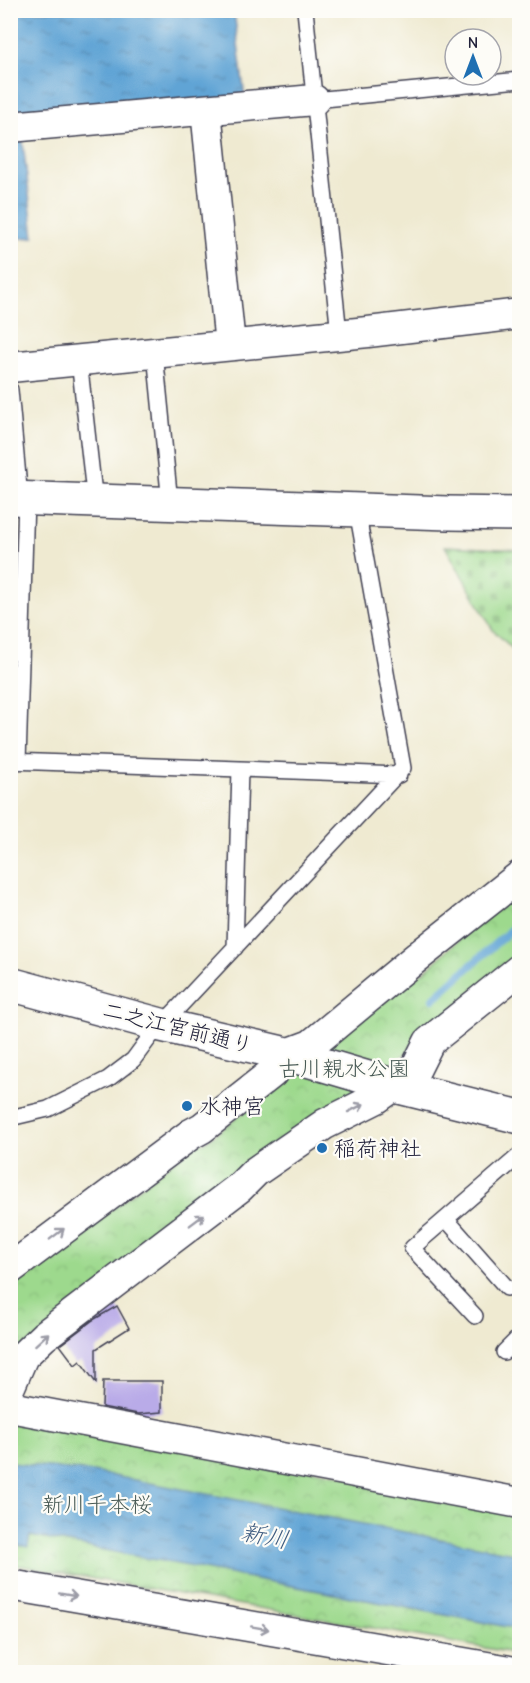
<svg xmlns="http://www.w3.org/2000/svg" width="530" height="1683" viewBox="0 0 530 1683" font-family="'Comic Neue','Klee One',sans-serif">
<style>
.cemetery{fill:url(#cemetery-stones);stroke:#607e64;stroke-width:1.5}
.park{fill:url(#park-crowns);stroke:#607e64;stroke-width:1.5}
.water{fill:url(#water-ripples);stroke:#426388;stroke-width:1.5}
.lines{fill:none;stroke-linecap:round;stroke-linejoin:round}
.stream{stroke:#61a4d5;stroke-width:8}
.building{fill:#b9abe8}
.service-casing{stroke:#414052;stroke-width:18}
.minor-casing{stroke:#414052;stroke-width:33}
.tertiary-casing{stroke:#414052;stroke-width:36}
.service{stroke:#fff;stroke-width:15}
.minor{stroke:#fff;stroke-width:30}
.tertiary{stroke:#fff;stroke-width:33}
.oneway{stroke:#9c9ca7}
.poi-dot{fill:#1f6fb2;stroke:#fdfcf7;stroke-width:2}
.labels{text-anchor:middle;stroke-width:4.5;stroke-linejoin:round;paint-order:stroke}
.street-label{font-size:22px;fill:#22223b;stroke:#fdfcf7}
.park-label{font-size:22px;fill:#475954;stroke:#fdfcf7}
.poi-label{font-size:22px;fill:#22223b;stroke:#fdfcf7;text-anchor:start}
.water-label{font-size:24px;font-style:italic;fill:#3e5c80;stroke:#fdfcf7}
</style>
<defs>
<pattern id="cemetery-stones" width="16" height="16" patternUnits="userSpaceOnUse" patternTransform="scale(1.5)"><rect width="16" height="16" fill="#9dd98d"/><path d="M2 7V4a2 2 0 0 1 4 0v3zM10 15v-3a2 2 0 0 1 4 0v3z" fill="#87ba7b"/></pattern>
<pattern id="park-crowns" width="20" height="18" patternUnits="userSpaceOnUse" patternTransform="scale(1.5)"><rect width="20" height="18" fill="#9dd98d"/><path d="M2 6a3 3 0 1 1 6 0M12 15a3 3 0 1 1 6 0" fill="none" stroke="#87ba7b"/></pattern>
<pattern id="water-ripples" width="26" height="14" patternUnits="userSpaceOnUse" patternTransform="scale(1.5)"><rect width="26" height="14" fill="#61a4d5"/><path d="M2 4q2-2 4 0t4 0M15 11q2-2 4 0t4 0" fill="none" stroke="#5085ae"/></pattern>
</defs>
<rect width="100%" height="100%" fill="#fdfcf7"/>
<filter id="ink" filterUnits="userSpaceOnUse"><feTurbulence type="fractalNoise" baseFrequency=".0167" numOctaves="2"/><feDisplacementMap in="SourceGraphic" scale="12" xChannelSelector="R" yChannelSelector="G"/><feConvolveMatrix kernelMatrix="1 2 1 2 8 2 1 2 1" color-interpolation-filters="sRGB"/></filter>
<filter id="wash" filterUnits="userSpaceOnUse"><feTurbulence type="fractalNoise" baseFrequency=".008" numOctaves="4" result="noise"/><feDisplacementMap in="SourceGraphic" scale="24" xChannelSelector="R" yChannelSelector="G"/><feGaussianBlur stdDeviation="1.35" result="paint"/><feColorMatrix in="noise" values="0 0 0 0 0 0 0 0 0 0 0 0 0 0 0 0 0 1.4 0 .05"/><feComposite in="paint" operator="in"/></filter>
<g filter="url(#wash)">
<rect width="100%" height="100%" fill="#efead1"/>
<!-- cemetery -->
<path class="cemetery" d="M 445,546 L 519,550 L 519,655 L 493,630 Z"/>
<!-- park -->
<path class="park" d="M 519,885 L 519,963 L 395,1062 L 354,1097 L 11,1361 L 11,1288 L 198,1142 L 204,1143 L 287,1080 L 329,1042 L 425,971 Z
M 10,1412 L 519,1509 L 519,1654 L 11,1564 Z"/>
<!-- water -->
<path class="water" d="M 162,10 L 163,13 L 189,10 L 234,11 L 245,99 L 11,120 L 11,11 Z
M 22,134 L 34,237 L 11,239 L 11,135 Z
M 11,1463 L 93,1472 L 519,1554 L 519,1629 L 30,1536 L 28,1547 L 11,1544 Z"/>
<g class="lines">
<!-- stream -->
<path class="stream" d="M 433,999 L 520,922"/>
</g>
<g id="blocks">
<!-- building -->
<path class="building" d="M 117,1306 L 129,1328 L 96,1349 L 96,1383 L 80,1361 L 75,1365 L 60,1345 L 93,1320 Z
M 103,1381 L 162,1381 L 162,1412 L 138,1414 L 102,1407 Z"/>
</g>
</g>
<g filter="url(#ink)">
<use href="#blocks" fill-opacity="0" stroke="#414052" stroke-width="1.5"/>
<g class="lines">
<!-- service casing -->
<g class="service-casing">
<path id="service" d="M 305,10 L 339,334
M 314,100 L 520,80
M 155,353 L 170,503
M 79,360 L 95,503
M 10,390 L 20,499
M 10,761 L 240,769 L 235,948
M 18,762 L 26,499
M 240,769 L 399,775
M 10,1118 L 48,1109 L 108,1079 L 133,1060 L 150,1037 L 177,1009 L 403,768 L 357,510
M 446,1219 L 507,1288
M 475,1316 L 412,1248 L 520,1155
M 504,1352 L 520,1336"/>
</g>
<!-- minor casing -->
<g class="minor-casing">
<path id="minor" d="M 206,110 L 230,345
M 10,127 L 314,100
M 10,367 L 368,332 L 520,314
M 10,1269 L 191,1134 L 202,1128 L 272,1073 L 287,1054 L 311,1045 L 416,958 L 520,876
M 10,1386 L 23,1356 L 44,1336 L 240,1187 L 255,1172 L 325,1124 L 377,1098 L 414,1072 L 429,1042 L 520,969
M 10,1407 L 520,1503
M 10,1585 L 515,1672"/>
</g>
<!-- tertiary casing -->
<g class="tertiary-casing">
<path id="tertiary" d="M 10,498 L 448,513 L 520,514
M 10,984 L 161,1025 L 287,1054 L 395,1086 L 520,1117"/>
</g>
<!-- service -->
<use href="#service" class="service"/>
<!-- minor -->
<use href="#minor" class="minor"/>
<!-- tertiary -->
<use href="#tertiary" class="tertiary"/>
</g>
<!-- one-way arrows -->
<defs><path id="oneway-shaft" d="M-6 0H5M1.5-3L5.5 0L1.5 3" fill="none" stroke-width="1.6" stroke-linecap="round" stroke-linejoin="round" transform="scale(1.5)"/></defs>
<g class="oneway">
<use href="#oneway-shaft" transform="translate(356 1108) rotate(-27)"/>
<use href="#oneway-shaft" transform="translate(197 1220) rotate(-37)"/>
<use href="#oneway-shaft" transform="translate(57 1234) rotate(-37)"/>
<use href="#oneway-shaft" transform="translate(42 1339) rotate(-42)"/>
<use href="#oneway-shaft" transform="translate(68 1595) rotate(10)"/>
<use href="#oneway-shaft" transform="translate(260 1628) rotate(10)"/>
</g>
</g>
<!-- markers -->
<g class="poi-dot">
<circle cx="187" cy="1106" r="6"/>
<circle cx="322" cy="1148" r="6"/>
</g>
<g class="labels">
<!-- street labels -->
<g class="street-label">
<text transform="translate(178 1027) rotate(14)" y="8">二之江宮前通り</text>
</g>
<!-- park labels -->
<g class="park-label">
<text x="344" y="1076">古川親水公園</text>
<text x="97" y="1512">新川千本桜</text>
</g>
<!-- poi labels -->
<g class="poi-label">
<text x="199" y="1114">水神宮</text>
<text x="334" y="1156">稲荷神社</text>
</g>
<!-- water labels -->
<g class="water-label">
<text transform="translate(265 1536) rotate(11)" y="8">新川</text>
</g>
</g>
<!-- margin -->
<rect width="530" height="1683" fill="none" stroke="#fdfcf7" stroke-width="36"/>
<!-- north arrow -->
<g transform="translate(473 57)"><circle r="28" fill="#fdfcf7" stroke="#a5a5ac" stroke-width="1.5"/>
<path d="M0-4.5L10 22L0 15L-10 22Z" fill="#1f6fb2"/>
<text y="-9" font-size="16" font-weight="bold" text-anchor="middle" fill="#22223b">N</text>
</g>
</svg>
